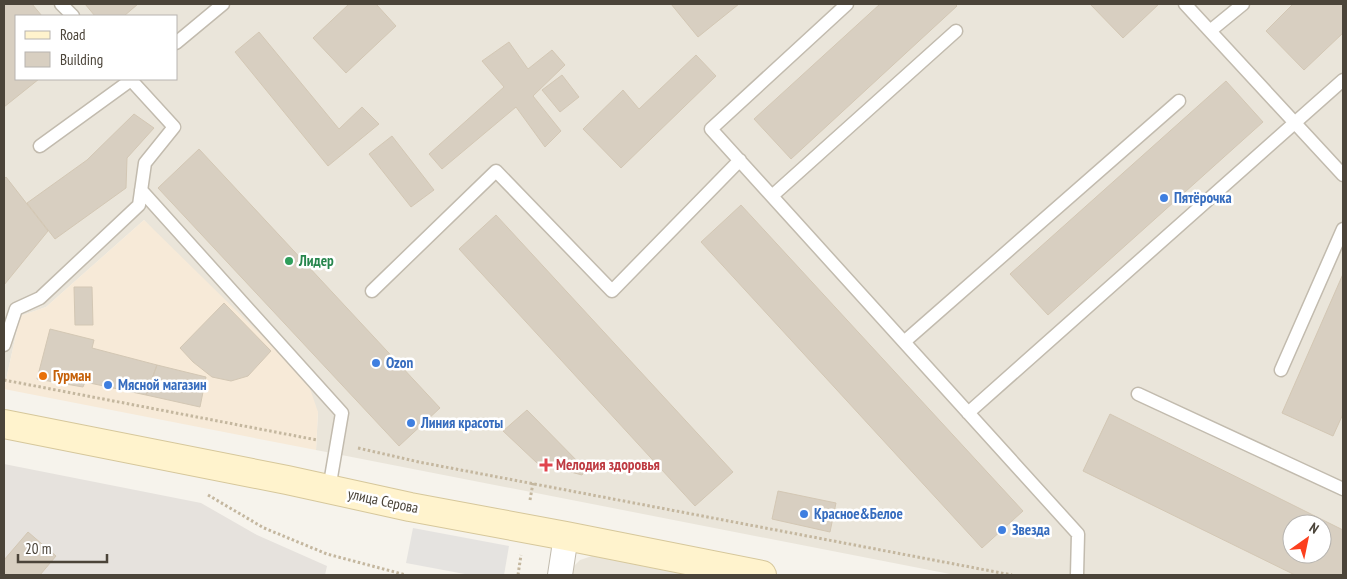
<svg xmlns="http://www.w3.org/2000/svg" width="1347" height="579" viewBox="0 0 1347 579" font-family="'PT Sans Narrow',sans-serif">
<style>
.residential{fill:#eae5da;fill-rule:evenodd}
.commercial{fill:#f7ead8}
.industrial{fill:#e6e2dd}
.parking{fill:#e5e3e0}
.building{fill:#d8cfc1;stroke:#d3c7b4;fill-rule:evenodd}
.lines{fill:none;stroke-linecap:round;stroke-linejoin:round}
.lane-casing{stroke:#c2bbae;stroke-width:15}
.street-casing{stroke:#c2bbae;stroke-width:26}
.secondary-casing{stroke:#d6c79b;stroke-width:30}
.path{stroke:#c4b79f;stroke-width:3;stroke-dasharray:2.5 2.5;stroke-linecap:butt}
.lane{stroke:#fff;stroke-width:12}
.street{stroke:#fff;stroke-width:24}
.secondary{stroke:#fff3cd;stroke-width:28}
.shop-dot{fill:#3f7fe0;stroke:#fff;stroke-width:2}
.leisure-dot{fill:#2e9e5b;stroke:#fff;stroke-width:2}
.food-dot{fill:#e8710a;stroke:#fff;stroke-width:2}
.health-dot{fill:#e0444e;stroke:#fff;stroke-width:2}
.labels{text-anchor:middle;stroke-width:5;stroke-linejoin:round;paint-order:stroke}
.shop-label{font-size:15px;font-weight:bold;fill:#366cbe;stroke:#fff;text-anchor:start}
.leisure-label{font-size:15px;font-weight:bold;fill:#27864d;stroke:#fff;text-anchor:start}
.food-label{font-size:15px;font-weight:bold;fill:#c56008;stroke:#fff;text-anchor:start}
.health-label{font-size:15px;font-weight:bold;fill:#be3a42;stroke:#fff;text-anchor:start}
.street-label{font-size:15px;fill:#4b4439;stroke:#fff}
</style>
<rect width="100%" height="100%" fill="#f6f3ec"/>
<!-- residential -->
<path class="residential" d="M 4,4 L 1343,4 L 1343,575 L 955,575 L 316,450 L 318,412 L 144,220 L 46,307 L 20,316 L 4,389 ZM 16,16 L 176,16 L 176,79 L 16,79 ZM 1292,524 L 1322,524 L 1322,554 L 1292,554 Z
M 592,556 L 687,575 L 572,575 L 572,568 L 580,560 Z"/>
<!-- commercial -->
<path class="commercial" d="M 144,220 L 307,380 L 318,412 L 316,450 L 4,389 L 20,316 L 46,307 Z"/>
<!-- industrial -->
<path class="industrial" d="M 4,464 L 201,503 L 257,535 L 327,566 L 325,575 L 4,575 Z"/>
<!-- parking -->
<path class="parking" d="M 413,528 L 509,546 L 504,575 L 470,575 L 406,563 Z"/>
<!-- building -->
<path class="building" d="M 4,4 L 32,4 L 42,16 L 16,16 L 16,79 L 39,79 L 4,107 Z
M 85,4 L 138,4 L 124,16 L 95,16 Z
M 349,4 L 376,4 L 396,26 L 346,73 L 313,38 Z
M 671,4 L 739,4 L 698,37 Z
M 880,4 L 955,4 L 957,6 L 791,159 L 754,119 Z
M 1090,4 L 1159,4 L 1123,38 Z
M 1293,4 L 1343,4 L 1343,33 L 1304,70 L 1266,31 Z
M 259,32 L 339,129 L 362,107 L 379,124 L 328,166 L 235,52 Z
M 509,42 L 528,69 L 552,50 L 565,65 L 533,96 L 561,131 L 545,147 L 516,107 L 442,169 L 429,154 L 504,87 L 482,61 Z
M 696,55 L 716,76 L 621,168 L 583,129 L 623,90 L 639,109 Z
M 562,75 L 579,97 L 560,112 L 542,90 Z
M 1226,81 L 1263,122 L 1048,315 L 1010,274 Z
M 134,114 L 154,128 L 127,158 L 126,188 L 55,239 L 27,203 L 87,160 Z
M 392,136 L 434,190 L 411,207 L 369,154 Z
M 199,149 L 440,408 L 399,446 L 158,188 Z
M 6,177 L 48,231 L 4,285 L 4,179 Z
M 741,205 L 1023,511 L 982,548 L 701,242 Z
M 496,215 L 733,472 L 695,506 L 459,249 Z
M 1343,274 L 1343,414 L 1333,436 L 1282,413 Z
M 74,287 L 92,287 L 93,325 L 75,325 Z
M 224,303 L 271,351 L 248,376 L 231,381 L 212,377 L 193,362 L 180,348 Z
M 50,329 L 94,340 L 92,348 L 157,365 L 146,395 L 85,382 L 83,387 L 37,379 Z
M 157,365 L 206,377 L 200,407 L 146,395 Z
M 527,410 L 586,470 L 582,475 L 537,463 L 503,431 Z
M 1110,414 L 1343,530 L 1343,575 L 1295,575 L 1083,471 ZM 1292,524 L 1322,524 L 1322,554 L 1292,554 Z
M 778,491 L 836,503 L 830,532 L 772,519 Z
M 28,532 L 56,556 L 40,575 L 4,575 L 4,560 Z"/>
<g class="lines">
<!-- lane casing -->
<g class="lane-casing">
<path id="lane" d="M 61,4 L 73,16
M 847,4 L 711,129 L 1078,534 L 1077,575
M 1185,4 L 1343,175
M 1210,31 L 1243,4
M 176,43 L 223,4
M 141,190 L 342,413 L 329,489
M 772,196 L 956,31
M 372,291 L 496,171 L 612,291 L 740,160
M 904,342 L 1179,101
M 4,345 L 16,309 L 40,298 L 139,205 L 145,163 L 174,127 L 131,80 L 40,146
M 1281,370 L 1343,229
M 1138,394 L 1343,489
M 968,413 L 1343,80"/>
</g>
<!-- street casing -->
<g class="street-casing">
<path id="street" d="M 560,575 L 566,536"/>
</g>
<!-- secondary casing -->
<g class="secondary-casing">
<path id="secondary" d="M 4,424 L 287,480 L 410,507 L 566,536 L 762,575"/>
</g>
<!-- path -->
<path class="path" d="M 4,380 L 317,440
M 358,448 L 419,462 L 1012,575
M 208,495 L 264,528 L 327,554 L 406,575
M 530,500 L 533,483
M 518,575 L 521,555"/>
<!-- lane -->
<use href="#lane" class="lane"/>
<!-- street -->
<use href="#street" class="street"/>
<!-- secondary -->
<use href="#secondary" class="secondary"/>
</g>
<!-- markers -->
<g class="shop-dot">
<circle cx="1164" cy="198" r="5"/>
<circle cx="376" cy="363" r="5"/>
<circle cx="108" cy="385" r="5"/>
<circle cx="411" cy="423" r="5"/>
<circle cx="804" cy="514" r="5"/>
<circle cx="1002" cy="530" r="5"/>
</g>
<circle class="leisure-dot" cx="289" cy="261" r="5"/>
<circle class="food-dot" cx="43" cy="376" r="5"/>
<path class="health-dot" d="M543.5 457.5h5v5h5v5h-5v5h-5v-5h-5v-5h5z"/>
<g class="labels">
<!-- shop labels -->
<g class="shop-label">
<text x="1174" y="203">Пятёрочка</text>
<text x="386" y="368">Ozon</text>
<text x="118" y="390">Мясной магазин</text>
<text x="421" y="428">Линия красоты</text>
<text x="814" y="519">Красное&amp;Белое</text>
<text x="1012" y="535">Звезда</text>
</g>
<!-- leisure labels -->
<g class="leisure-label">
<text x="299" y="266">Лидер</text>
</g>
<!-- food labels -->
<g class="food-label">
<text x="53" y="381">Гурман</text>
</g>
<!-- health labels -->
<g class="health-label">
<text x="556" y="470">Мелодия здоровья</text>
</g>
<!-- street labels -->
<g class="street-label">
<text transform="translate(383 501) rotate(12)" y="5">улица Серова</text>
</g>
</g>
<!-- border -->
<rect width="1347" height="579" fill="none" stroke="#4b4439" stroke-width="10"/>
<!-- legend -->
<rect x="15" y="15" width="162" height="65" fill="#ffffff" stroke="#b7b4b0"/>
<rect x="25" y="31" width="25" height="8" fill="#fff3cd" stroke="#b7b4b0"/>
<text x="60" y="40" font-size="15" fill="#4b4439">Road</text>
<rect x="25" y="52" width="25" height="15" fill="#d8cfc1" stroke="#b7b4b0"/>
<text x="60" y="65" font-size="15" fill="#4b4439">Building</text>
<!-- north arrow -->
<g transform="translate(1307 539) rotate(33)"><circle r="24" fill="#ffffff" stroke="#b7b4b0"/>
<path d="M0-4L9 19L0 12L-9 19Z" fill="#fc3f1d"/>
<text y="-8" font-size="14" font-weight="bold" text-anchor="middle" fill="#4b4439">N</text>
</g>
<!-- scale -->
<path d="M18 554v8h89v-8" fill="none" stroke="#4b4439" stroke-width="2.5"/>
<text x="25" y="554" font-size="15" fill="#4b4439" stroke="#ffffff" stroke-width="4" paint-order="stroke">20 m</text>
</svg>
